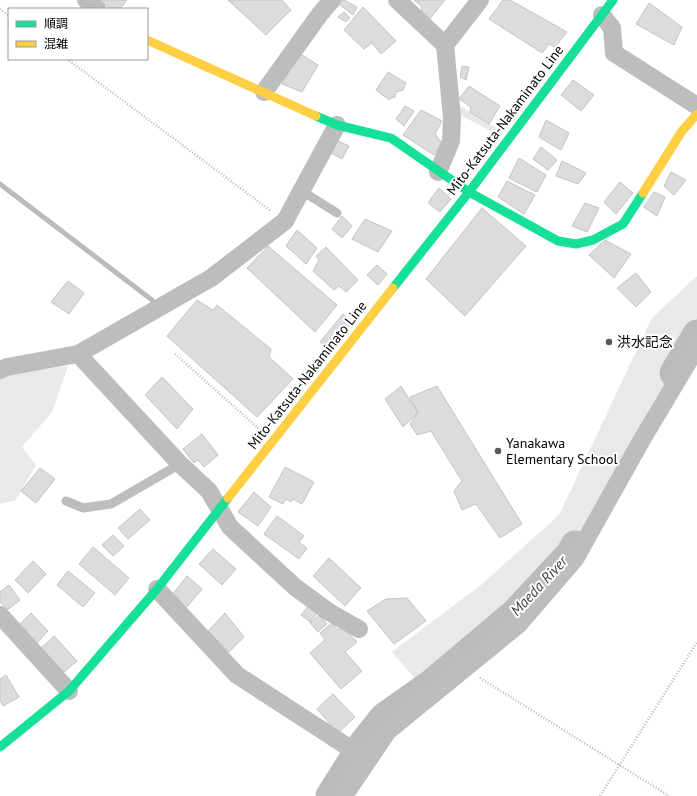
<svg xmlns="http://www.w3.org/2000/svg" width="697" height="796" viewBox="0 0 697 796" font-family="'PT Sans','Noto Sans JP',sans-serif">
<style>
.green{fill:#e9e9e9}
.lines{fill:none;stroke-linecap:round;stroke-linejoin:round}
.stream{stroke:#bbb;stroke-width:5}
.river{stroke:#bbb;stroke-width:29}
.building{fill:#dcdcdc;stroke:#c4c4c4}
.path{stroke:#b8b8b8;stroke-width:2.5;stroke-dasharray:1 2;stroke-linecap:butt}
.lane{stroke:#bdbdbd;stroke-width:9}
.street{stroke:#bdbdbd;stroke-width:18}
.fast{stroke:#16e098;stroke-width:9}
.slow{stroke:#ffcf43;stroke-width:9}
.poi-dot{fill:#595959;stroke:#fff;stroke-width:1.5}
.labels{text-anchor:middle;stroke-width:4;stroke-linejoin:round;paint-order:stroke}
.street-label{font-size:14px;fill:#000;stroke:#fff}
.poi-label{font-size:14px;fill:#000;stroke:#fff;text-anchor:start}
.water-label{font-size:15px;font-style:italic;fill:#3f3f3f;stroke:#fff}
</style>
<rect width="100%" height="100%" fill="#fff"/>
<!-- green -->
<path class="green" d="M 457,104 L 496,128 L 494,133 L 462,116 L 455,116 Z
M 697,276 L 697,328 L 570,554 L 424,689 L 392,652 L 481,585 L 559,515 L 652,318 Z
M 68,366 L 52,412 L 22,447 L 36,465 L 16,500 L 0,504 L 0,377 L 8,374 Z"/>
<g class="lines">
<!-- stream -->
<path class="stream" d="M 0,184 L 152,300"/>
<!-- river -->
<path class="river" d="M 674,373 L 697,334
M 330,796 L 364,742 L 384,717 L 432,683 L 515,613 L 570,554 L 575,545"/>
</g>
<!-- building -->
<path class="building" d="M 100,0 L 127,0 L 120,9 L 110,9 Z
M 228,0 L 282,0 L 291,10 L 266,35 Z
M 341,0 L 344,0 L 357,7 L 353,15 L 339,4 Z
M 414,0 L 445,0 L 428,21 L 421,14 L 422,7 Z
M 503,0 L 510,0 L 567,32 L 555,47 L 549,44 L 542,53 L 489,19 Z
M 649,3 L 682,27 L 674,45 L 636,24 Z
M 363,7 L 396,41 L 381,54 L 372,43 L 364,49 L 344,30 Z
M 344,12 L 350,18 L 346,22 L 338,17 Z
M 299,53 L 318,65 L 302,92 L 282,84 Z
M 462,66 L 469,67 L 466,80 L 460,77 Z
M 388,72 L 406,83 L 403,90 L 396,92 L 395,97 L 391,98 L 389,100 L 376,90 Z
M 573,80 L 594,95 L 581,111 L 561,95 Z
M 469,86 L 500,106 L 489,124 L 470,112 L 471,107 L 459,99 Z
M 405,106 L 414,111 L 404,126 L 396,119 Z
M 421,110 L 442,121 L 435,134 L 442,143 L 434,155 L 403,135 Z
M 546,120 L 569,133 L 561,150 L 539,137 Z
M 338,141 L 349,146 L 342,159 L 331,153 Z
M 541,147 L 557,160 L 548,170 L 533,159 Z
M 519,158 L 546,175 L 537,192 L 509,178 Z
M 562,161 L 586,173 L 578,184 L 556,176 Z
M 671,172 L 686,180 L 674,195 L 664,186 Z
M 507,181 L 535,195 L 524,214 L 498,197 Z
M 620,182 L 633,193 L 616,214 L 604,202 Z
M 439,188 L 451,199 L 440,212 L 428,203 Z
M 654,192 L 665,197 L 657,216 L 644,207 Z
M 585,203 L 599,208 L 587,232 L 572,226 Z
M 482,208 L 526,246 L 465,316 L 426,279 Z
M 342,216 L 352,226 L 342,238 L 332,229 Z
M 365,219 L 392,231 L 378,252 L 352,239 Z
M 297,230 L 317,248 L 306,264 L 286,246 Z
M 605,240 L 631,254 L 614,278 L 589,255 Z
M 268,246 L 337,305 L 315,332 L 247,268 Z
M 326,247 L 358,280 L 346,292 L 339,286 L 334,290 L 313,271 L 319,260 L 316,256 Z
M 377,265 L 387,274 L 378,285 L 367,275 Z
M 636,273 L 651,292 L 636,307 L 617,288 Z
M 68,281 L 84,293 L 69,314 L 51,302 Z
M 197,300 L 213,310 L 217,305 L 271,349 L 269,357 L 293,379 L 257,417 L 167,336 Z
M 343,314 L 352,322 L 330,349 L 320,342 Z
M 162,377 L 193,409 L 177,429 L 145,395 Z
M 401,386 L 418,413 L 403,427 L 385,399 Z
M 437,386 L 522,524 L 500,538 L 476,504 L 462,510 L 454,491 L 462,481 L 431,431 L 417,435 L 410,424 L 418,413 L 410,397 Z
M 202,434 L 218,455 L 204,467 L 198,460 L 194,463 L 183,449 Z
M 285,467 L 314,482 L 302,504 L 293,499 L 291,502 L 286,499 L 283,504 L 269,497 Z
M 40,468 L 55,479 L 36,503 L 21,491 Z
M 254,492 L 271,507 L 258,526 L 238,512 Z
M 140,509 L 150,520 L 128,539 L 118,528 Z
M 277,516 L 304,536 L 299,542 L 307,548 L 299,559 L 264,534 Z
M 113,535 L 124,546 L 113,556 L 102,545 Z
M 93,547 L 129,578 L 115,595 L 79,564 Z
M 213,549 L 236,569 L 222,585 L 199,564 Z
M 329,558 L 361,588 L 345,606 L 313,576 Z
M 33,561 L 46,574 L 28,593 L 15,580 Z
M 68,571 L 95,593 L 83,607 L 57,585 Z
M 187,576 L 202,589 L 186,608 L 172,595 Z
M 9,585 L 20,600 L 7,610 L 0,602 L 0,592 Z
M 407,598 L 426,621 L 394,644 L 367,611 L 386,599 Z
M 309,605 L 318,612 L 310,622 L 301,615 Z
M 31,613 L 48,631 L 36,644 L 19,625 Z
M 225,613 L 244,637 L 229,652 L 208,631 Z
M 319,615 L 327,624 L 318,632 L 310,623 Z
M 332,623 L 338,630 L 342,626 L 357,642 L 345,652 L 362,671 L 341,689 L 310,653 L 325,640 L 320,633 Z
M 54,636 L 77,661 L 64,672 L 41,648 Z
M 6,675 L 19,697 L 3,706 L 0,700 L 0,679 Z
M 333,694 L 355,717 L 338,733 L 317,709 Z"/>
<g class="lines">
<!-- path -->
<path class="path" d="M 0,9 L 9,16
M 67,59 L 271,211
M 175,354 L 259,429
M 480,678 L 669,796
M 600,796 L 697,642"/>
<!-- lane -->
<path class="lane" d="M 302,191 L 337,213
M 66,501 L 83,508 L 111,504 L 180,464"/>
<!-- street -->
<path class="street" d="M 86,0 L 97,9
M 397,0 L 445,45
M 602,15 L 612,28 L 614,53 L 697,106
M 264,92 L 320,14 L 332,0
M 438,172 L 451,141 L 452,117 L 445,45 L 480,0
M 78,354 L 180,464 L 209,491 L 230,527 L 295,587 L 329,612 L 359,629
M 0,370 L 7,367 L 78,354 L 211,278 L 285,221 L 337,125
M 157,589 L 237,675 L 351,749
M 0,615 L 69,691
M 344,796 L 388,731 L 518,625 L 575,559 L 640,443 L 697,347"/>
<!-- fast -->
<path class="fast" d="M 316,116 L 337,125 L 391,138 L 469,192 L 558,241 L 576,244 L 593,240 L 623,224 L 643,193
M 393,288 L 469,192 L 613,0
M 0,747 L 69,691 L 157,589 L 228,498"/>
<!-- slow -->
<path class="slow" d="M 147,40 L 316,116
M 643,193 L 682,131 L 697,114
M 228,498 L 393,288"/>
</g>
<!-- markers -->
<g class="poi-dot">
<circle cx="609" cy="342" r="4"/>
<circle cx="498" cy="451" r="4"/>
</g>
<g class="labels">
<!-- street labels -->
<g class="street-label">
<text transform="translate(505 120) rotate(-53)" y="5">Mito-Katsuta-Nakaminato Line</text>
<text transform="translate(307 375) rotate(-52)" y="5">Mito-Katsuta-Nakaminato Line</text>
</g>
<!-- poi labels -->
<g class="poi-label">
<text x="617" y="347">洪水記念</text>
<text x="506" y="448">Yanakawa<tspan x="506" dy="16">Elementary School</tspan></text>
</g>
<!-- water labels -->
<g class="water-label">
<text transform="translate(539 586) rotate(-47)" y="5">Maeda River</text>
</g>
</g>
<!-- legend -->
<rect x="8" y="8" width="140" height="52" fill="#ffffff" stroke="#999999"/>
<rect x="16" y="21" width="20" height="6" fill="#16e098" stroke="#999999"/>
<text x="44" y="28" font-size="12" fill="#000000">順調</text>
<rect x="16" y="41" width="20" height="6" fill="#ffcf43" stroke="#999999"/>
<text x="44" y="48" font-size="12" fill="#000000">混雑</text>
</svg>
